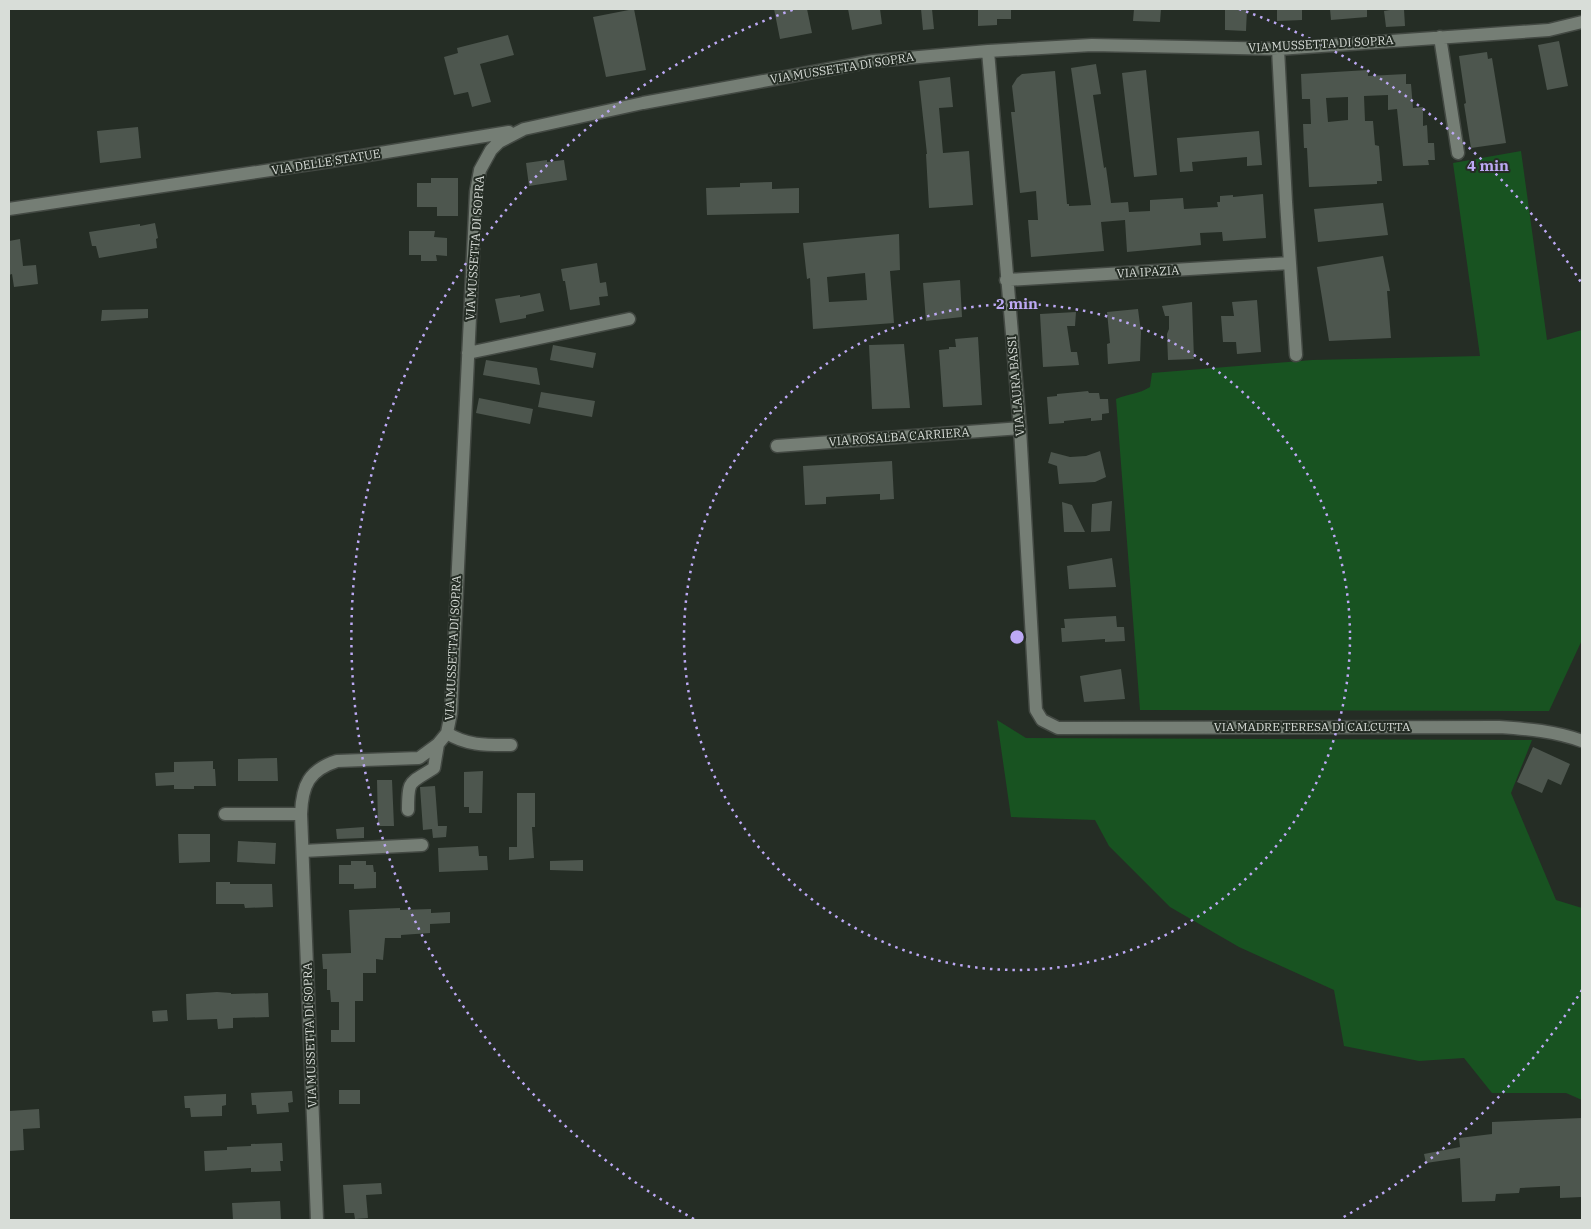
<svg xmlns="http://www.w3.org/2000/svg" width="1591" height="1229" viewBox="0 0 1591 1229" font-family="'IBM Plex Serif',serif">
<style>
.green{fill:#185321}
.building{fill:#4d564e;fill-rule:evenodd}
.lines{fill:none;stroke-linecap:round;stroke-linejoin:round}
.minor-casing{stroke:#434943;stroke-width:15}
.minor{stroke:#757e75;stroke-width:12}
.ring{fill:none;stroke:#bda9f5;stroke-width:2.5;stroke-dasharray:2.5 5}
.labels{text-anchor:middle;stroke-width:4;stroke-linejoin:round;paint-order:stroke}
.street-label{font-size:12px;fill:#d8ddd8;stroke:#252d25}
.centre{fill:#bda9f5;stroke:#252d25;stroke-width:2.5}
.ring-label{font-size:15px;text-anchor:middle;font-weight:bold;fill:#bda9f5;stroke:#252d25;stroke-width:4;stroke-linejoin:round;paint-order:stroke}
</style>
<rect width="100%" height="100%" fill="#252d25"/>
<!-- green -->
<path class="green" d="M 1521,151 L 1547,340 L 1582,330 L 1582,640 L 1549,711 L 1140,710 L 1116,399 C 1128,394 1139,394 1150,387 L 1152,373 L 1312,360 L 1480,356 L 1453,163 Z
M 997,720 L 1026,738 L 1532,740 L 1511,793 L 1556,900 L 1582,908 L 1582,1100 L 1566,1093 L 1492,1093 L 1464,1058 L 1419,1061 L 1344,1046 L 1334,990 L 1239,947 L 1170,907 L 1109,846 L 1095,820 L 1011,817 Z"/>
<!-- building -->
<path class="building" d="M 634,9 L 646,70 L 606,77 L 593,17 Z
M 774,9 L 807,9 L 812,33 L 780,39 Z
M 848,9 L 880,9 L 882,24 L 852,30 Z
M 921,9 L 932,9 L 934,29 L 923,30 Z
M 978,9 L 1011,9 L 1011,19 L 997,19 L 997,25 L 978,26 Z
M 1134,9 L 1161,9 L 1160,22 L 1133,21 Z
M 1225,9 L 1247,9 L 1246,31 L 1225,30 Z
M 1277,9 L 1302,9 L 1302,20 L 1277,21 Z
M 1330,9 L 1367,9 L 1367,17 L 1331,20 Z
M 1390,9 L 1404,9 L 1405,26 L 1386,27 L 1384,11 L 1390,10 Z
M 508,35 L 514,55 L 480,64 L 491,102 L 472,107 L 468,92 L 454,95 L 444,57 L 458,53 L 457,48 Z
M 1559,41 L 1568,86 L 1547,90 L 1538,45 Z
M 1487,52 L 1488,59 L 1492,58 L 1506,143 L 1471,148 L 1464,104 L 1466,103 L 1459,56 Z
M 1096,64 L 1101,94 L 1093,95 L 1104,168 L 1106,167 L 1111,203 L 1128,202 L 1129,212 L 1150,211 L 1150,200 L 1183,198 L 1184,209 L 1218,207 L 1217,202 L 1220,202 L 1220,196 L 1233,195 L 1233,197 L 1263,194 L 1266,238 L 1223,241 L 1222,232 L 1200,233 L 1201,245 L 1127,252 L 1125,220 L 1101,222 L 1104,251 L 1031,257 L 1028,220 L 1038,220 L 1036,191 L 1020,193 L 1011,112 L 1015,112 L 1012,86 L 1017,78 L 1022,74 L 1055,71 L 1067,204 L 1069,204 L 1069,206 L 1091,205 L 1071,68 Z
M 1146,70 L 1157,175 L 1134,177 L 1122,73 Z
M 1368,70 L 1368,76 L 1406,74 L 1406,84 L 1411,84 L 1413,108 L 1423,107 L 1423,126 L 1427,125 L 1428,143 L 1434,143 L 1435,160 L 1428,160 L 1429,165 L 1403,166 L 1397,109 L 1388,110 L 1388,95 L 1364,96 L 1365,121 L 1373,121 L 1375,145 L 1379,146 L 1382,181 L 1377,181 L 1377,184 L 1309,187 L 1307,148 L 1304,148 L 1303,124 L 1311,124 L 1310,99 L 1302,99 L 1301,74 ZM 1348,97 L 1348,120 L 1328,122 L 1326,98 Z
M 950,77 L 953,107 L 939,108 L 943,153 L 969,151 L 973,205 L 929,208 L 926,154 L 927,154 L 919,81 Z
M 138,127 L 141,158 L 100,163 L 97,131 Z
M 1259,131 L 1262,165 L 1247,166 L 1247,157 L 1192,162 L 1193,171 L 1180,172 L 1177,138 Z
M 547,160 L 547,162 L 564,160 L 567,180 L 529,186 L 526,163 Z
M 431,178 L 458,178 L 458,216 L 437,216 L 437,207 L 417,207 L 417,183 L 431,183 Z
M 772,182 L 772,189 L 799,188 L 799,213 L 707,215 L 706,188 L 740,187 L 740,183 Z
M 1383,203 L 1388,235 L 1318,242 L 1314,209 Z
M 155,223 L 158,238 L 156,239 L 157,248 L 99,258 L 96,246 L 92,246 L 89,232 L 140,224 L 140,226 Z
M 409,231 L 435,231 L 434,237 L 447,238 L 447,256 L 436,255 L 437,261 L 421,261 L 421,255 L 409,255 Z
M 899,234 L 900,270 L 890,271 L 894,323 L 813,329 L 810,278 L 807,279 L 803,243 ZM 865,273 L 867,300 L 829,302 L 827,277 Z
M 20,239 L 23,266 L 36,265 L 38,284 L 14,287 L 12,274 L 9,275 L 9,241 Z
M 1383,256 L 1390,291 L 1387,291 L 1391,338 L 1329,341 L 1317,267 Z
M 597,263 L 600,283 L 606,282 L 608,296 L 599,297 L 600,305 L 570,310 L 565,281 L 563,281 L 561,269 Z
M 960,280 L 962,317 L 926,321 L 923,283 Z
M 540,293 L 544,311 L 526,315 L 526,318 L 500,323 L 495,299 L 520,295 L 520,297 Z
M 1257,300 L 1261,352 L 1237,354 L 1236,342 L 1223,342 L 1221,316 L 1234,316 L 1232,302 Z
M 1192,302 L 1194,359 L 1168,360 L 1167,334 L 1169,329 L 1169,316 L 1165,316 L 1162,306 Z
M 148,309 L 148,318 L 101,321 L 102,310 Z
M 1138,309 L 1141,332 L 1140,361 L 1108,364 L 1107,344 L 1110,343 L 1107,312 Z
M 1076,312 L 1075,326 L 1067,326 L 1071,352 L 1077,352 L 1079,365 L 1043,367 L 1040,314 Z
M 978,337 L 982,405 L 943,407 L 939,350 L 949,349 L 949,347 L 956,347 L 955,339 Z
M 904,344 L 910,408 L 872,409 L 869,345 Z
M 553,345 L 596,353 L 593,368 L 550,360 Z
M 486,360 L 537,368 L 540,385 L 483,375 Z
M 1088,391 L 1089,393 L 1099,393 L 1100,399 L 1108,399 L 1109,413 L 1102,414 L 1102,420 L 1091,421 L 1091,418 L 1064,421 L 1064,423 L 1049,424 L 1047,397 L 1057,396 L 1057,394 Z
M 541,392 L 595,401 L 592,417 L 538,407 Z
M 479,398 L 533,409 L 530,424 L 476,413 Z
M 1100,451 L 1106,477 L 1095,482 L 1059,484 L 1057,466 L 1048,463 L 1051,452 L 1070,457 L 1086,456 Z
M 892,461 L 894,499 L 880,500 L 880,494 L 842,496 L 826,497 L 826,504 L 805,505 L 803,466 Z
M 1112,501 L 1110,531 L 1091,532 L 1092,504 Z
M 1062,502 L 1072,505 L 1085,532 L 1064,532 Z
M 1112,558 L 1116,587 L 1069,589 L 1067,566 Z
M 1116,616 L 1117,627 L 1124,627 L 1125,641 L 1105,642 L 1105,639 L 1062,642 L 1061,628 L 1065,628 L 1064,619 Z
M 1121,669 L 1125,699 L 1084,702 L 1080,676 Z
M 1533,747 L 1570,764 L 1561,785 L 1548,779 L 1542,793 L 1517,782 Z
M 277,758 L 278,781 L 238,781 L 238,759 Z
M 213,761 L 213,769 L 215,769 L 216,786 L 194,786 L 194,789 L 174,789 L 174,785 L 156,786 L 155,773 L 174,772 L 174,762 Z
M 483,771 L 482,813 L 469,813 L 469,807 L 464,807 L 464,772 Z
M 377,780 L 392,780 L 394,826 L 378,826 Z
M 435,786 L 438,826 L 447,826 L 446,837 L 433,838 L 432,829 L 423,830 L 420,787 Z
M 517,793 L 535,793 L 535,827 L 532,827 L 534,858 L 509,860 L 509,847 L 517,847 Z
M 364,827 L 364,838 L 337,839 L 336,829 Z
M 178,834 L 210,834 L 210,862 L 179,863 Z
M 238,841 L 276,843 L 275,864 L 237,862 Z
M 478,846 L 479,856 L 487,856 L 488,870 L 439,872 L 438,848 Z
M 583,860 L 583,871 L 550,870 L 550,861 Z
M 351,861 L 366,861 L 366,865 L 373,865 L 374,872 L 376,872 L 376,888 L 354,889 L 354,884 L 339,884 L 339,865 L 351,865 Z
M 216,882 L 230,882 L 230,884 L 272,884 L 273,907 L 245,908 L 244,904 L 216,904 Z
M 400,908 L 400,910 L 431,909 L 431,913 L 450,912 L 450,923 L 430,924 L 430,933 L 401,935 L 401,938 L 385,938 L 383,960 L 376,959 L 376,973 L 363,973 L 363,1001 L 355,1001 L 355,1042 L 331,1042 L 331,1030 L 339,1030 L 339,1002 L 331,1002 L 330,990 L 327,990 L 327,969 L 323,969 L 322,954 L 351,953 L 349,910 Z
M 217,992 L 231,993 L 231,994 L 268,993 L 269,1017 L 233,1018 L 233,1028 L 218,1029 L 217,1019 L 187,1020 L 186,994 Z
M 167,1010 L 168,1021 L 153,1022 L 152,1011 Z
M 339,1090 L 360,1090 L 360,1104 L 339,1104 Z
M 292,1091 L 293,1102 L 288,1103 L 289,1112 L 257,1114 L 256,1105 L 252,1105 L 251,1093 Z
M 226,1094 L 226,1105 L 222,1106 L 222,1116 L 191,1117 L 190,1108 L 185,1108 L 184,1096 Z
M 39,1109 L 40,1128 L 23,1129 L 24,1150 L 9,1151 L 9,1111 Z
M 1582,1118 L 1582,1197 L 1560,1198 L 1560,1186 L 1520,1188 L 1519,1193 L 1496,1194 L 1495,1201 L 1462,1202 L 1460,1158 L 1426,1163 L 1424,1154 L 1460,1147 L 1459,1138 L 1492,1134 L 1492,1122 Z
M 282,1143 L 283,1161 L 280,1161 L 281,1171 L 251,1172 L 251,1168 L 205,1171 L 204,1151 L 227,1150 L 227,1147 L 251,1146 L 251,1144 Z
M 381,1183 L 382,1194 L 366,1195 L 368,1218 L 355,1219 L 354,1213 L 345,1213 L 343,1185 Z
M 280,1201 L 281,1220 L 233,1220 L 232,1203 Z"/>
<g class="lines">
<!-- minor casing -->
<g class="minor-casing">
<path id="minor" d="M 1440,37 L 1458,153
M 1278,49 L 1286,202 L 1296,355
M 988,51 L 1020,428 L 1036,710 L 1042,720 L 1058,728 L 1499,727 C 1528,729 1555,731 1582,741
M 9,209 L 331,161 L 509,132
M 1006,280 L 1290,263
M 468,353 L 629,319
M 777,446 L 1020,428
M 447,733 C 467,746 488,745 511,745
M 408,810 C 408,779 409,784 434,768 L 438,744
M 225,814 L 301,814
M 303,851 L 422,845
M 317,1220 L 301,814 C 302,785 309,770 337,761 L 419,758 L 438,744 L 447,733 L 451,713 L 476,192 L 480,170 L 491,150 L 499,142 L 524,129 L 643,103 L 873,61 L 988,51 L 1092,45 L 1278,49 L 1549,30 L 1582,22"/>
</g>
<!-- minor -->
<use href="#minor" class="minor"/>
</g>
<!-- distance rings -->
<g class="ring">
<circle cx="1017" cy="637" r="333"/>
<path d="M1582 990A666 666 0 0 1 1340 1219M694 1219A666 666 0 0 1 795 9M1239 9A666 666 0 0 1 1582 284"/>
</g>
<g class="labels">
<!-- street labels -->
<g class="street-label">
<text transform="translate(1321 44) rotate(-3)" y="4">VIA MUSSETTA DI SOPRA</text>
<text transform="translate(842 68) rotate(-9)" y="4">VIA MUSSETTA DI SOPRA</text>
<text transform="translate(326 162) rotate(-9)" y="4">VIA DELLE STATUE</text>
<text transform="translate(475 248) rotate(-86)" y="4">VIA MUSSETTA DI SOPRA</text>
<text transform="translate(1148 272) rotate(-3)" y="4">VIA IPAZIA</text>
<text transform="translate(1016 386) rotate(-95)" y="4">VIA LAURA BASSI</text>
<text transform="translate(899 437) rotate(-4)" y="4">VIA ROSALBA CARRIERA</text>
<text transform="translate(453 648) rotate(-87)" y="4">VIA MUSSETTA DI SOPRA</text>
<text x="1312" y="731">VIA MADRE TERESA DI CALCUTTA</text>
<text transform="translate(310 1035) rotate(-92)" y="4">VIA MUSSETTA DI SOPRA</text>
</g>
</g>
<circle cx="1017" cy="637" r="8" class="centre"/>
<g class="ring-label">
<text x="1488" y="171">4 min</text>
<text x="1017" y="309">2 min</text>
</g>
<!-- border -->
<rect width="1591" height="1229" fill="none" stroke="#d8ddd8" stroke-width="20"/>
</svg>
